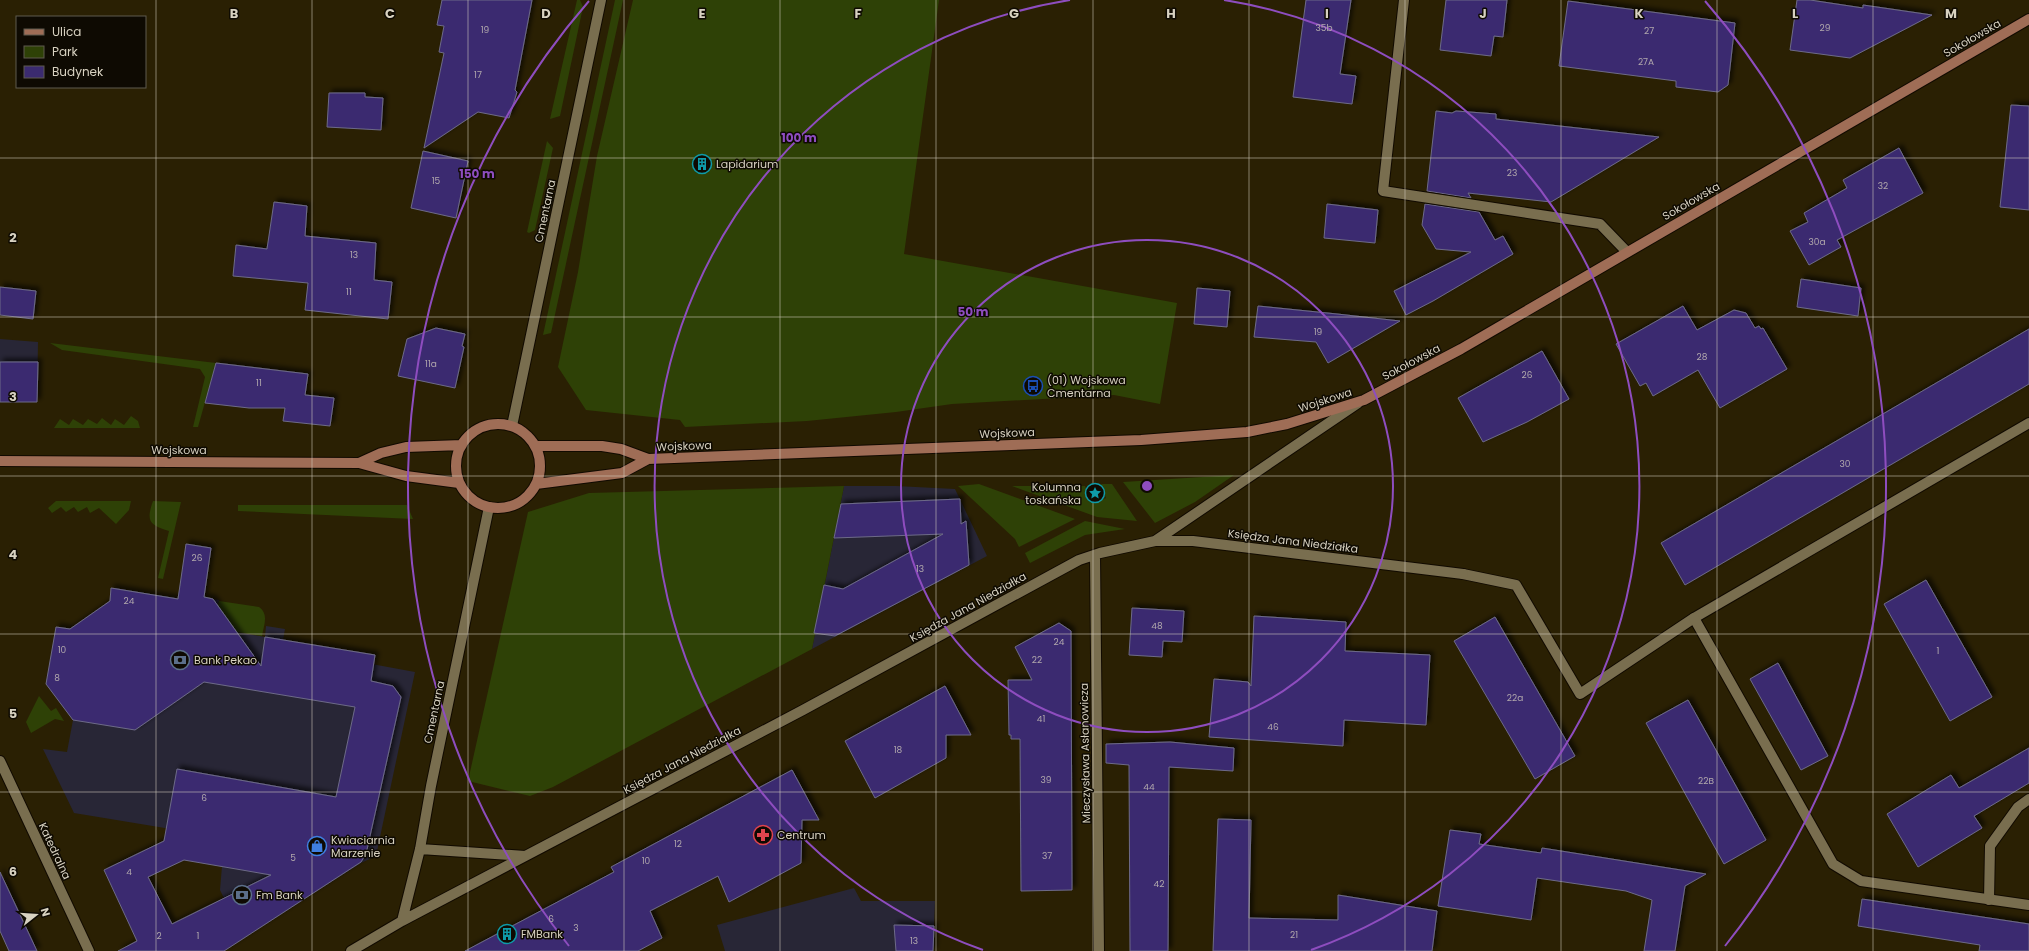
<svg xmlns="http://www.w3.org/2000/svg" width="2029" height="951" viewBox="0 0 2029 951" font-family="Poppins,sans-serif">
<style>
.commercial{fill:#282636}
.green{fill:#2e4106}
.building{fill:#3b2b6f;stroke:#6d6a88;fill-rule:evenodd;filter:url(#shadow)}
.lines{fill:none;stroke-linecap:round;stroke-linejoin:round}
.lane-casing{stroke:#110a00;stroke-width:12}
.street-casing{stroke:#110a00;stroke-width:12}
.secondary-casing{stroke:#110a00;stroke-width:12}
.lane{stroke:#796e4f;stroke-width:10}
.street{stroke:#796e4f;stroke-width:10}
.secondary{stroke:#9f6d56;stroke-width:10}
.grid{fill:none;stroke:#d8d2c1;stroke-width:1;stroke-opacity:0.55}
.ring{fill:none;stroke:#8e4dbf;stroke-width:2}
.labels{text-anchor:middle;stroke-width:3;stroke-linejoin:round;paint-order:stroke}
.number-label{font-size:9px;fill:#b1a8ac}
.street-label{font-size:11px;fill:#d8d2c1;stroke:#0e0a02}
.poi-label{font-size:11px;fill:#d8d2c1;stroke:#0e0a02;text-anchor:start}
.grid-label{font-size:13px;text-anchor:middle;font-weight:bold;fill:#d8d2c1;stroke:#0e0a02;stroke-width:3;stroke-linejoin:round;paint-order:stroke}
.centre{fill:#8e4dbf;stroke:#0e0a02;stroke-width:2}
.ring-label{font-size:12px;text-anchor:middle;font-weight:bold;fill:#8e4dbf;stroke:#0e0a02;stroke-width:3;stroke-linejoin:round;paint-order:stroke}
</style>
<defs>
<filter id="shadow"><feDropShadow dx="3.5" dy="-3.5" stdDeviation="2" flood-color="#0009"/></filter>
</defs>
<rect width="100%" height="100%" fill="#2a2003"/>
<!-- commercial -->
<path class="commercial" d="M 0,339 L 38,342 L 37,402 L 0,402 Z
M 844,486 L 896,486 L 955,489 L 987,556 L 812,649 Z
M 115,588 L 211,604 L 212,599 L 219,600 L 218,606 L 237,632 L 265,637 L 266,626 L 285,629 L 283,640 L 312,645 L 350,660 L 415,672 L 376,856 L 361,863 L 251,933 L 240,915 L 234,919 L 220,890 L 222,866 L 183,831 L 74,813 L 43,749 L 67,752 L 73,720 L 46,684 L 70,629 L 110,601 L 111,592 Z
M 854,888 L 861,901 L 935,901 L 933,951 L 725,951 L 717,925 Z"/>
<!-- green -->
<path class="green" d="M 577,0 L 580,0 L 583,7 L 560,116 L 550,119 Z
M 615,0 L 623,0 L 551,333 L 543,335 Z
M 633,0 L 939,0 L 904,254 L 1177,303 L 1160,404 L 1114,395 L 952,404 L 896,412 L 807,421 L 685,427 L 680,420 L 586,410 L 558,367 L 578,272 L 597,156 Z
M 547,141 L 553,148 L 535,230 L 529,233 L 527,232 Z
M 50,343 L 216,363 L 198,427 L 193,427 L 205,377 L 200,369 L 62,350 Z
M 131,416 L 138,421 L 140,428 L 54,428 L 60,419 L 69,425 L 73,419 L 83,425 L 88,419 L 97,424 L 102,418 L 111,425 L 115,419 L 124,425 Z
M 1234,475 L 1195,502 L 1155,523 L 1123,482 Z
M 979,484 L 1075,519 L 1019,547 L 1015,539 L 958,486 Z
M 1101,484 L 1112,484 L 1137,521 L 1097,517 L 1012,486 L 1085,486 L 1092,503 L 1106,498 Z
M 844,486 L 812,649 L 553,787 L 530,796 L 468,781 L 528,512 L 589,493 Z
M 56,501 L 131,501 L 129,510 L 116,524 L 99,508 L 90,513 L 87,507 L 78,512 L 74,507 L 66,512 L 61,507 L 52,513 L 48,508 Z
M 153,501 L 181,502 L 163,579 L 158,578 L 169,531 C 149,525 146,521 153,501 Z
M 238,505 L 407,505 L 413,519 L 238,511 Z
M 1085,521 L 1125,529 L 1085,535 L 1030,563 L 1025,553 Z
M 219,601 L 259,607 C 269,614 264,625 262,636 L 237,632 L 218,606 Z
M 39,696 L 51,711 L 56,708 L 64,721 L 55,719 L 31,733 L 26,722 Z"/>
<!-- building -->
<path class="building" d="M 442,0 L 532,0 L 515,90 L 517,92 L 509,118 L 478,112 L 424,148 L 444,53 L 439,52 L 444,26 L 437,25 Z
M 1306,0 L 1351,0 L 1340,74 L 1356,76 L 1352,104 L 1293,97 Z
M 1446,0 L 1507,0 L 1503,37 L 1494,36 L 1491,56 L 1440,50 Z
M 1797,0 L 1810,0 L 1863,8 L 1863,5 L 1932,15 L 1850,58 L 1790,50 Z
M 1568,1 L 1735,23 L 1728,85 L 1718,92 L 1676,87 L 1676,81 L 1559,66 Z
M 329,93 L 365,93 L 365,97 L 383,98 L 381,130 L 327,127 Z
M 2011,105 L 2029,106 L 2029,210 L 2000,207 Z
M 1436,111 L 1452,113 L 1456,111 L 1496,114 L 1496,119 L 1659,137 L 1551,202 L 1468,193 L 1471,198 L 1427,191 Z
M 1899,148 L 1923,193 L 1837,240 L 1841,247 L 1809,265 L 1790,231 L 1808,222 L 1804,213 L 1847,188 L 1843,180 Z
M 423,151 L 468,161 L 456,218 L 411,208 Z
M 274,202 L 307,206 L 305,236 L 376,243 L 374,280 L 392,282 L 388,319 L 305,310 L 308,283 L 233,276 L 236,245 L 267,249 Z
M 1327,204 L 1378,210 L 1375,243 L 1324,238 Z
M 1425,204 L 1479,212 L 1495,240 L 1503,236 L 1513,254 L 1433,301 L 1406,315 L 1394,291 L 1471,252 L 1436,249 L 1422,225 Z
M 1801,279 L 1861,288 L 1858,316 L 1797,307 Z
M 0,287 L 36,291 L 33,319 L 0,315 Z
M 1197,288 L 1230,291 L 1227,327 L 1194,324 Z
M 1258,306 L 1337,314 L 1400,321 L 1328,363 L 1316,342 L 1254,337 Z
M 1683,306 L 1697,330 L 1734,310 L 1746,313 L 1755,328 L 1759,326 L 1761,329 L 1763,328 L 1787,369 L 1720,408 L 1698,370 L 1653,396 L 1646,383 L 1640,386 L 1616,344 Z
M 436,328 L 465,334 L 462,346 L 464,347 L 455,388 L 398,376 L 407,339 Z
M 2029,329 L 2029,384 L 1685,585 L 1661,543 Z
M 1542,351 L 1569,399 L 1527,422 L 1483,442 L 1458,398 Z
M 0,362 L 38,362 L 37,402 L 0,402 Z
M 216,363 L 308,374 L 305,395 L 334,398 L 330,426 L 283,421 L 285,408 L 249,408 L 205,403 Z
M 960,499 L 961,524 L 966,521 L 969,565 L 835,636 L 814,633 L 824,585 L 843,589 L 943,534 L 834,538 L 841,504 Z
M 186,544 L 211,548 L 204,597 L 213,599 L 261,666 L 265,637 L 375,655 L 371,681 L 393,686 L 401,697 L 366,854 L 361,862 L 224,951 L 118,951 L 137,941 L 104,870 L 164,841 L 177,769 L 336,797 L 355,707 L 204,682 L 135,730 L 73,720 L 46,684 L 56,627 L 70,629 L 110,601 L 111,588 L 178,599 ZM 184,860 L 271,875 L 172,924 L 148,877 Z
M 1926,580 L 1992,697 L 1950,721 L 1884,604 Z
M 1132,608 L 1184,611 L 1182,642 L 1163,641 L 1162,657 L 1129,655 Z
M 1254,616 L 1346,622 L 1345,651 L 1430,655 L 1426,725 L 1344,720 L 1343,746 L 1209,737 L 1214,679 L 1248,682 L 1251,686 Z
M 1495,617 L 1575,756 L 1535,779 L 1454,641 Z
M 1059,623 L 1071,631 L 1072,890 L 1021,891 L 1020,739 L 1011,739 L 1011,735 L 1009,735 L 1008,680 L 1032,680 L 1015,647 Z
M 1778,663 L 1828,756 L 1801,770 L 1750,679 Z
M 945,686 L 971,735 L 946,735 L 946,758 L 875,798 L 845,741 Z
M 1688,700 L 1766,840 L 1724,864 L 1646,723 Z
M 1170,742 L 1234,748 L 1233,771 L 1169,767 L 1168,951 L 1130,951 L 1129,765 L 1106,763 L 1106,744 Z
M 2029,748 L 2029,783 L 1974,816 L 1982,828 L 1918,867 L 1887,814 L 1951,775 L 1959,788 Z
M 792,770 L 819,820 L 802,820 L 801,863 L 729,902 L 718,876 L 650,911 L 662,938 L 638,951 L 465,951 L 614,872 L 611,867 Z
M 1218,819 L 1251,820 L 1249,918 L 1338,920 L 1338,895 L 1437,911 L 1432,951 L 1213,951 Z
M 1450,830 L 1481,834 L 1479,844 L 1541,853 L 1542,848 L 1706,874 L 1685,886 L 1675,951 L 1644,951 L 1652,900 L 1626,891 L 1537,878 L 1531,920 L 1438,906 Z
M 0,872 L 37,951 L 9,951 L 0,931 Z
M 1862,899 L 2029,924 L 2029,951 L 1979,951 L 1980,945 L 1858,926 Z
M 894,925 L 934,926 L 933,951 L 896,951 Z"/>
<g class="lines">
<!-- lane casing -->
<g class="lane-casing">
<path id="lane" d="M 1404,0 L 1383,191 L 1600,224 L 1627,252
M 1463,574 L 1516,585 L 1580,694 L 1694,618 L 2029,423
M 1989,900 L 1990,846 L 2018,807 L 2029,799"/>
</g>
<!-- street casing -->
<g class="street-casing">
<path id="street" d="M 512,426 L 601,0
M 1155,541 L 1358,403
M 1095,555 L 1099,951
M 1694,618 L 1833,864 L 1861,881 L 2029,905
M 0,761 L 89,951
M 420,849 L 525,856
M 402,921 L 420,849 L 431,786 L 489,507
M 351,951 L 402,921 L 803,710 L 1079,560 L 1100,553 L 1155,541 L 1193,541 L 1463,574"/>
</g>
<!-- secondary casing -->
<g class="secondary-casing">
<path id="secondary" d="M456 466a42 42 0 1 1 84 0a42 42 0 1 1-84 0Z
M 536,446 L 602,446 L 621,449 L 648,459 L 1141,440 L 1247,432 L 1287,424 L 1364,400 L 1461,349 L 2029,19
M 0,461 L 359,463 L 406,476 L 459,483
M 359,463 L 381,453 L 406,447 L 462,445
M 536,484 L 622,473 L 648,459"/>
</g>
<!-- lane -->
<use href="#lane" class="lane"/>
<!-- street -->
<use href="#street" class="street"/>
<!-- secondary -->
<use href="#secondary" class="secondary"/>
</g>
<!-- grid -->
<path class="grid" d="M 156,0 L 156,951M 312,0 L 312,951M 468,0 L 468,951M 624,0 L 624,951M 780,0 L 780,951M 936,0 L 936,951M 1093,0 L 1093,951M 1249,0 L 1249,951M 1405,0 L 1405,951M 1561,0 L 1561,951M 1717,0 L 1717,951M 1873,0 L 1873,951M 0,158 L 2029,158M 0,317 L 2029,317M 0,476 L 2029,476M 0,634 L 2029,634M 0,792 L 2029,792"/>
<!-- distance rings -->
<g class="ring">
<circle cx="1147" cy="486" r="246"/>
<path d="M983 950A492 492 0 0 1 1070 0M1224 0A492 492 0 0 1 1311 950"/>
<path d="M569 946A739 739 0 0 1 589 1M1705 1A739 739 0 0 1 1725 946"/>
</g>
<!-- icons -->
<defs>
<g id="building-ring" transform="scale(1)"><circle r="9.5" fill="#0e0a02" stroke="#0f9aa8" stroke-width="1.5"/><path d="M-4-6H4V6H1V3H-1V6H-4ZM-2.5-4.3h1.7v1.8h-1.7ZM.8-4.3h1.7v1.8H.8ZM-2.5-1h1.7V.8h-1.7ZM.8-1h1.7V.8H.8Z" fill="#0f9aa8"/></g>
<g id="bus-ring" transform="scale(1)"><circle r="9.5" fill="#0e0a02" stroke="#1a4fb4" stroke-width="1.5"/><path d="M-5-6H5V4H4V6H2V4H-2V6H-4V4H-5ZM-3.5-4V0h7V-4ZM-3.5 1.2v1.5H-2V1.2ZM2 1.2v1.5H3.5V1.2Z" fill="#1a4fb4"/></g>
<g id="sight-ring" transform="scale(1)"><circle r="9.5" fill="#0e0a02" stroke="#0f9aa8" stroke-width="1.5"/><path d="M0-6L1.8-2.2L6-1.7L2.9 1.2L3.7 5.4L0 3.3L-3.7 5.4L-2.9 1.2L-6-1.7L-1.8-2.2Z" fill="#0f9aa8"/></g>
<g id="bank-ring" transform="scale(1)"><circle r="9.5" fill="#0e0a02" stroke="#5c6f8a" stroke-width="1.5"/><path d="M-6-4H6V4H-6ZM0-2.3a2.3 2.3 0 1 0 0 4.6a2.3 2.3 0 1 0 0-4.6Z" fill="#5c6f8a"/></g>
<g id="pharmacy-ring" transform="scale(1)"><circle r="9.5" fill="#0e0a02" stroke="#e0444e" stroke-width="1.5"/><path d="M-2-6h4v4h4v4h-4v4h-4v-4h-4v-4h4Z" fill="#e0444e"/></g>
<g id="shop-ring" transform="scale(1)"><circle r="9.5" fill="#0e0a02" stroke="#3f7fe0" stroke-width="1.5"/><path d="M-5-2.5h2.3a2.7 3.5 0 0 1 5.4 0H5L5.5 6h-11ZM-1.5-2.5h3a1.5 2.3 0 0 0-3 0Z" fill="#3f7fe0"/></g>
</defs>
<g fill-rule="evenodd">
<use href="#building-ring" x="702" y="164"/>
<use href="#bus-ring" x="1033" y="386"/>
<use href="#sight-ring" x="1095" y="493"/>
<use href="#bank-ring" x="180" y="660"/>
<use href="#pharmacy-ring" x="763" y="835"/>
<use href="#shop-ring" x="317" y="846"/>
<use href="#bank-ring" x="242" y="895"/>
<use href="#building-ring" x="507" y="934"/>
</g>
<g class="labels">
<!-- number labels -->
<g class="number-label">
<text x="1324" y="31">35b</text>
<text x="1825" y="31">29</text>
<text x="485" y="33">19</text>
<text x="1649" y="34">27</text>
<text x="1646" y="65">27A</text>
<text x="478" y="78">17</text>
<text x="1512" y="176">23</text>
<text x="436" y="184">15</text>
<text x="1883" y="189">32</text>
<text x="1817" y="245">30a</text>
<text x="354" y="258">13</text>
<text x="349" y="295">11</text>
<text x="1318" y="335">19</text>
<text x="1702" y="360">28</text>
<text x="431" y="367">11a</text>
<text x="1527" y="378">26</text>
<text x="259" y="386">11</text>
<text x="1845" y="467">30</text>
<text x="197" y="561">26</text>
<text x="920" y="572">13</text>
<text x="129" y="604">24</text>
<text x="1157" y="629">48</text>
<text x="1059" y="645">24</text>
<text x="62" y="653">10</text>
<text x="1938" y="654">1</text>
<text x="1037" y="663">22</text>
<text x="57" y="681">8</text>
<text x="1515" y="701">22a</text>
<text x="1041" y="722">41</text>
<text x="1273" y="730">46</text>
<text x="898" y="753">18</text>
<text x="1046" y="783">39</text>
<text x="1706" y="784">22B</text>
<text x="1149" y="790">44</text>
<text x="204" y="801">6</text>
<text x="678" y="847">12</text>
<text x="1047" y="859">37</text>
<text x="293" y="861">5</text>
<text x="646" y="864">10</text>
<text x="129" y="875">4</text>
<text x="1159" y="887">42</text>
<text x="551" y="922">6</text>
<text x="576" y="931">3</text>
<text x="1294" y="938">21</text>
<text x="159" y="939">2</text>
<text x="198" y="939">1</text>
<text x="914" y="944">13</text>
</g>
<!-- street labels -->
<g class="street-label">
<text transform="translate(1972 38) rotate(-30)" y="4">Sokołowska</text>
<text transform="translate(1691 201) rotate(-30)" y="4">Sokołowska</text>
<text transform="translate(545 211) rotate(-78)" y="4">Cmentarna</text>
<text transform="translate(1411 362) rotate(-28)" y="4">Sokołowska</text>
<text transform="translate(1325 400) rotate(-18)" y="4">Wojskowa</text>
<text transform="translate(1007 433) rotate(-2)" y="4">Wojskowa</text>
<text transform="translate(684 446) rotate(-2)" y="4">Wojskowa</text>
<text x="179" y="454">Wojskowa</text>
<text transform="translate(1293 541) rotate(7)" y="4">Księdza Jana Niedziałka</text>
<text transform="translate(968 607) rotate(-29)" y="4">Księdza Jana Niedziałka</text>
<text transform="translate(434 712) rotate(-78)" y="4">Cmentarna</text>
<text transform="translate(1085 753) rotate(-91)" y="4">Mieczysława Asłanowicza</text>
<text transform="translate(682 760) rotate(-28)" y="4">Księdza Jana Niedziałka</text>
<text transform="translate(55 851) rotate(65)" y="4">Katedralna</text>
</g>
<!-- poi labels -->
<g class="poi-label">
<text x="716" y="168">Lapidarium</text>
<text x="1047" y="384">(01) Wojskowa<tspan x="1047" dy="13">Cmentarna</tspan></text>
<text x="1081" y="491" text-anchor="end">Kolumna<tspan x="1081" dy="13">toskańska</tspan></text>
<text x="194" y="664">Bank Pekao</text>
<text x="777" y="839">Centrum</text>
<text x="331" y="844">Kwiaciarnia<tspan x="331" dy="13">Marzenie</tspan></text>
<text x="256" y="899">Fm Bank</text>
<text x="521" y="938">FMBank</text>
</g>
</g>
<g class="grid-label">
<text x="234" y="18">B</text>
<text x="390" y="18">C</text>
<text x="546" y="18">D</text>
<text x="702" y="18">E</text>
<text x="858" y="18">F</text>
<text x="1014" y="18">G</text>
<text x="1171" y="18">H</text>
<text x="1327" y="18">I</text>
<text x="1483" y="18">J</text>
<text x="1639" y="18">K</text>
<text x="1795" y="18">L</text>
<text x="1951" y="18">M</text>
<text x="13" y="242">2</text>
<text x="13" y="401">3</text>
<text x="13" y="559">4</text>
<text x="13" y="718">5</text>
<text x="13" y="876">6</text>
</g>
<circle cx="1147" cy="486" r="6" class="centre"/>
<g class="ring-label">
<text x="799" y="142">100 m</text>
<text x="477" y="178">150 m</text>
<text x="973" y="316">50 m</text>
</g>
<!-- legend -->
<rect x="16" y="16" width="130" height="72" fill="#0e0a02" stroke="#5f5a4e"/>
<rect x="24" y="29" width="20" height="6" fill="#9f6d56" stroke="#5f5a4e"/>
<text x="52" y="36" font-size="12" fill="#d8d2c1">Ulica</text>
<rect x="24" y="46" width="20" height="12" fill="#2e4106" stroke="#5f5a4e"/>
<text x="52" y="56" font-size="12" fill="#d8d2c1">Park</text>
<rect x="24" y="66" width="20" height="12" fill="#3b2b6f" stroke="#5f5a4e"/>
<text x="52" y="76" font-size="12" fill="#d8d2c1">Budynek</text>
<!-- north arrow -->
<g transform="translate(36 915) rotate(73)" stroke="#0e0a02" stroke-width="3" paint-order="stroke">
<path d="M0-3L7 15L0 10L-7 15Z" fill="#d8d2c1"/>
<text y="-6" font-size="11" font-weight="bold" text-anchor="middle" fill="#d8d2c1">N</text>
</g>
</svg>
